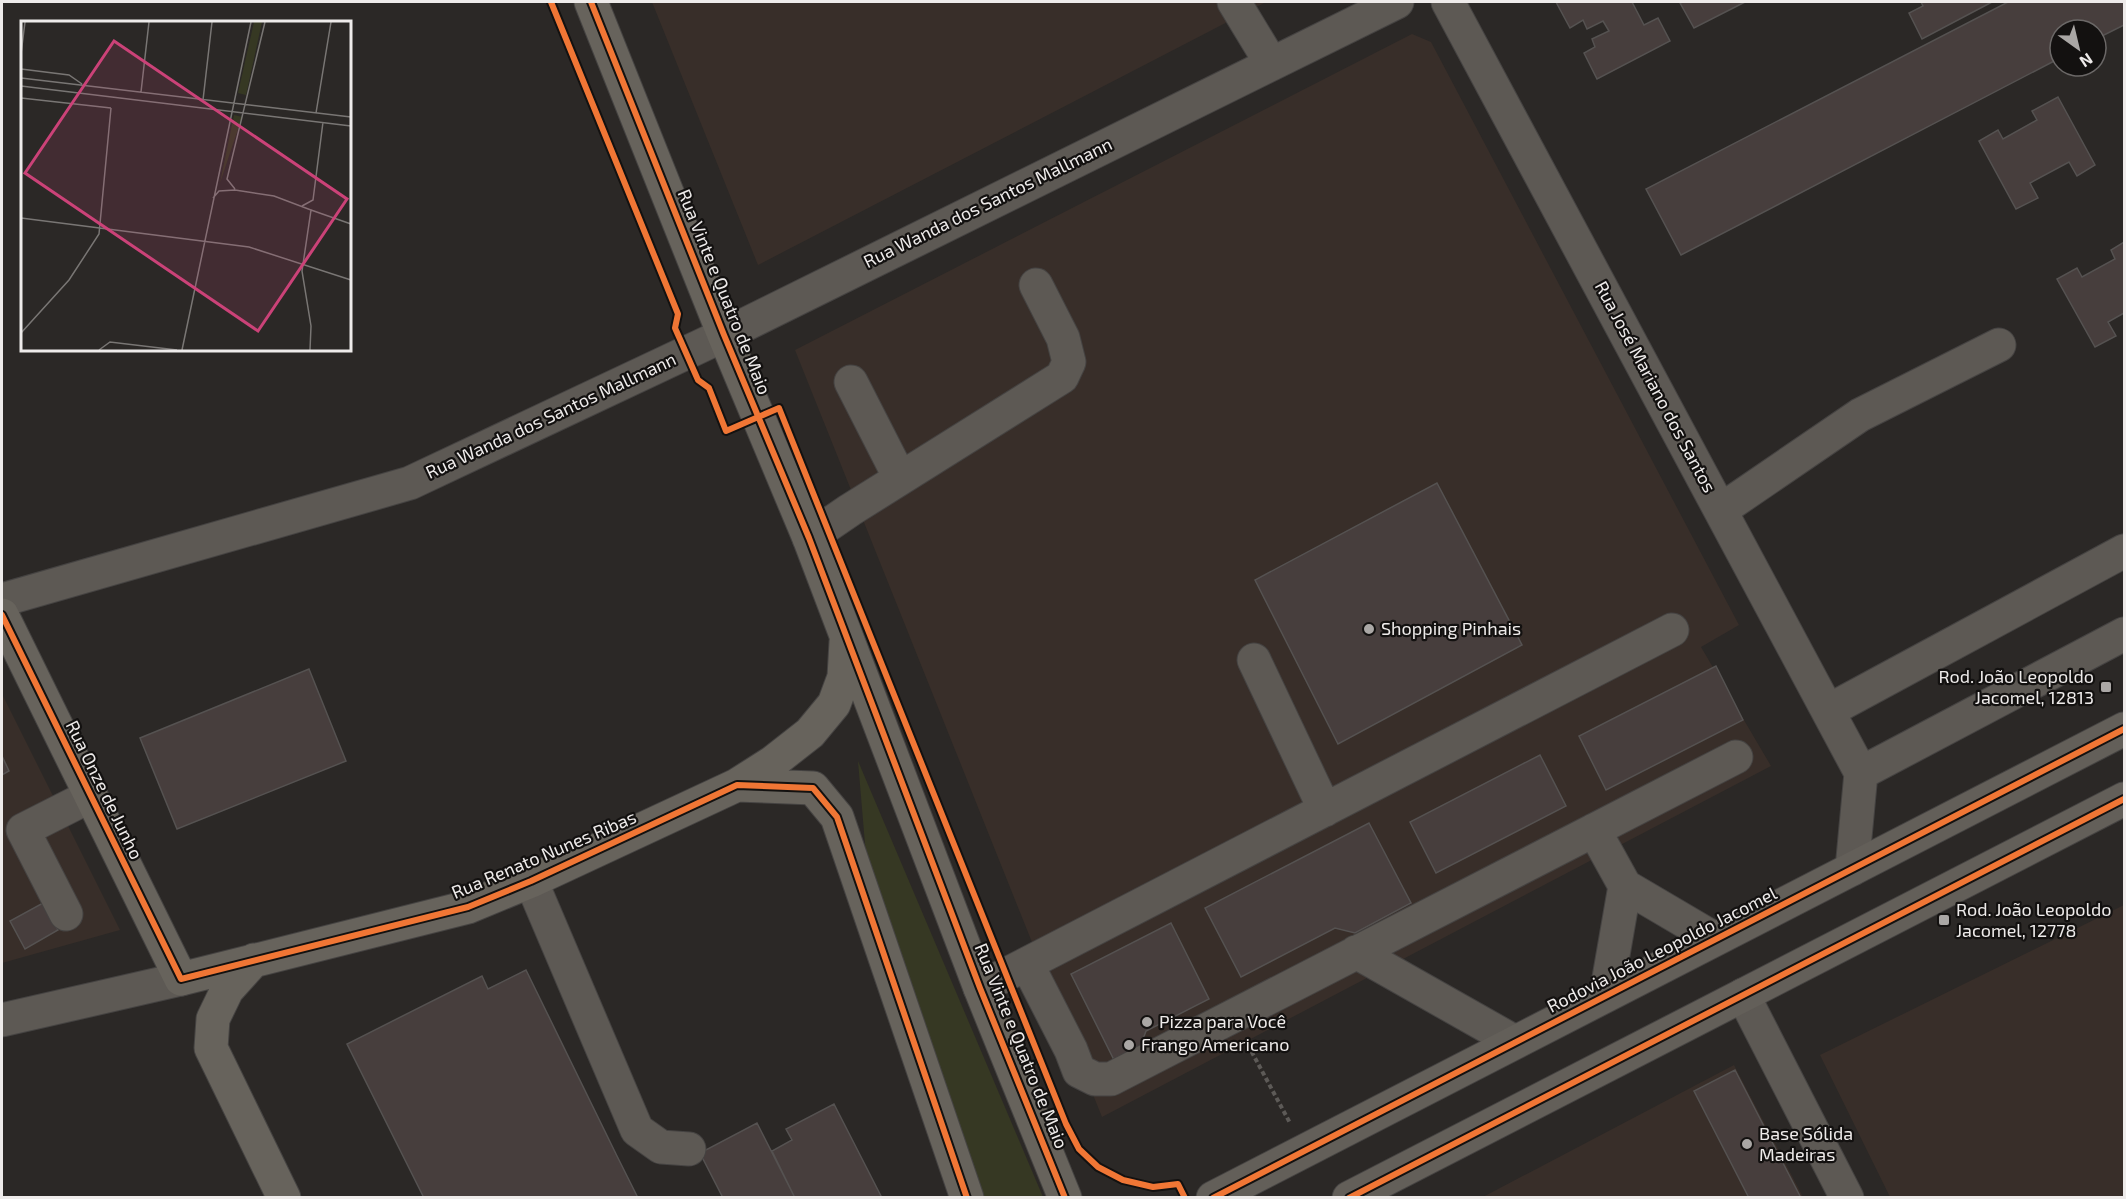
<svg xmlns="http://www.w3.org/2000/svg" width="2126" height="1199" viewBox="0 0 2126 1199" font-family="'Exo 2',sans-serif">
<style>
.built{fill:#382e29}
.green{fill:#363823}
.building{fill:#473e3d;stroke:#555251;stroke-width:1.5}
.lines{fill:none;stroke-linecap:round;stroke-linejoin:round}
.minor-casing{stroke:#454342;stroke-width:35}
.major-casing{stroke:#454342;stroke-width:35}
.highway-casing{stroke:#454342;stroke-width:35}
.path{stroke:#5d5a57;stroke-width:4;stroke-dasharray:4.5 3;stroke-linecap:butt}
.minor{stroke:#5d5954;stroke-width:33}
.major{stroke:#67635c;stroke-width:33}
.highway{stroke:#635f59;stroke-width:33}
.cycleway-casing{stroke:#131110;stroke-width:10}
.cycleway{stroke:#f07635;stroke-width:6}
.poi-dot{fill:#aaa7a5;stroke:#131110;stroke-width:2}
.labels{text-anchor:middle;stroke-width:4.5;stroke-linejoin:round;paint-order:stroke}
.street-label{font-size:18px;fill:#eeebea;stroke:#131110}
.poi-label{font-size:18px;fill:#eeebea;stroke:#131110;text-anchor:start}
.inset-road{fill:none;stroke:#797674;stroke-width:1.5}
.view{fill:#cb4278;fill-opacity:0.15;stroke:#cb4278;stroke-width:3}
.inset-edge{fill:none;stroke:#eeebea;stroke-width:3}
</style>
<rect width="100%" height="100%" fill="#2b2826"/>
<!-- built -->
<path class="built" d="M 652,2 L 1266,2 L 758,265 Z
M 1412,34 L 1431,42 L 1739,625 L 1701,647 L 1771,766 L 1102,1117 L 795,350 Z
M 2,694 L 120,930 L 2,963 Z
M 2124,905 L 2124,1197 L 1890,1197 L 1820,1055 Z
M 1734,1065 L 1803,1197 L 1481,1198 Z"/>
<!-- green -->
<path class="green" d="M 858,761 L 1043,1197 L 980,1197 L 868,879 Z"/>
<!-- building -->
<path class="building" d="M 1556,2 L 1632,2 L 1644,25 L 1658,18 L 1670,41 L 1597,79 L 1584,53 L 1595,47 L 1592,39 L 1609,31 L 1603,21 L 1587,29 L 1583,20 L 1570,28 Z
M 1683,2 L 1745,2 L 1694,28 L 1680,3 Z
M 1921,2 L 1992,2 L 1922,39 L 1909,13 L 1923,6 Z
M 2008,2 L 2124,2 L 2124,25 L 2096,39 L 2096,30 L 2060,30 L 2060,58 L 1681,255 L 1646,189 Z
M 2058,97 L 2095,165 L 2077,176 L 2069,162 L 2030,183 L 2038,198 L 2016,209 L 1979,141 L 1998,130 L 2003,139 L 2037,120 L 2032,111 Z
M 2124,242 L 2124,313 L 2108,322 L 2116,336 L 2095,347 L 2057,279 L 2077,268 L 2082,277 L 2115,259 L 2111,250 Z
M 1437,483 L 1522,645 L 1338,744 L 1255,580 Z
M 1716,666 L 1743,720 L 1606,790 L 1579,736 Z
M 309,669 L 346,761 L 177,829 L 140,738 Z
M 1540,755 L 1566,806 L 1436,873 L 1410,822 Z
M 2,756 L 9,771 L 2,775 Z
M 1369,823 L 1411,903 L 1355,933 L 1335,928 L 1241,977 L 1205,908 Z
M 43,903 L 58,930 L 25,949 L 10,921 Z
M 1171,923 L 1209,999 L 1146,1031 L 1139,1050 L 1115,1062 L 1071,974 Z
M 526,970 L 617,1156 L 638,1198 L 424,1198 L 347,1044 L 482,976 L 488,989 Z
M 1735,1070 L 1801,1198 L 1749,1198 L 1694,1091 Z
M 834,1104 L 882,1198 L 795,1198 L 772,1151 L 792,1140 L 786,1129 Z
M 757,1123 L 795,1198 L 723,1198 L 700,1153 Z"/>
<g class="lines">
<!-- minor casing -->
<g class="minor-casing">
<path id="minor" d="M 1234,2 L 1271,63
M 1448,2 L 1861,773
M 851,382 L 900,478
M 1721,510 L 1860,415 L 1999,345
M 809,538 L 850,510 L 1062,377 L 1069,362 L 1063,338 L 1036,285
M 2,600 L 410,483 L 724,335 L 1397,2
M 1254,660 L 1325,810
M 1828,711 L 2124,551
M 1861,773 L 2124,634
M 1594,830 L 1625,886 L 1715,939
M 1852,869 L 1861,773
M 531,881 L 637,1130 L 661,1147 L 689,1149
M 66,914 L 23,830 L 90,796
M 1356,952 L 1515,1042
M 1027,964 L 1071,1050 L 1079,1071 L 1095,1079 L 1111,1079 L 1736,757
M 980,988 L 1672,630
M 1606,995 L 1625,886
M 1743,995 L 1847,1198
M 2,1020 L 181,979"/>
</g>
<!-- major casing -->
<g class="major-casing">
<path id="major" d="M 591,2 L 724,335 L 809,538 L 980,988 L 1065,1198
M 2,615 L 181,979 L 468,907 L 531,881 L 737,785 L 773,762 L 810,733 L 834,704 L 844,677 L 846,642
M 737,785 L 813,788 L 837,817 L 967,1198
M 254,960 L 227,990 L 213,1019 L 211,1048 L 284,1198"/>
</g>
<!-- highway casing -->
<g class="highway-casing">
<path id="highway" d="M 1213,1198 L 2124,729
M 1349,1198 L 2124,799"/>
</g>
<!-- path -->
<path class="path" d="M 1248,1045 L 1290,1123"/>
<!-- minor -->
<use href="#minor" class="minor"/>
<!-- major -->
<use href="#major" class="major"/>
<!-- highway -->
<use href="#highway" class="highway"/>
<!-- cycleway casing -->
<g class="cycleway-casing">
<path id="cycleway" d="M 551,2 L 678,314 L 675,328 L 698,380 L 709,388 L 726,431 L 779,408 L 1066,1124 L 1079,1149 L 1098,1167 L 1123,1180 L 1153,1187 L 1178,1184 L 1185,1198
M 591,2 L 724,335 L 809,538 L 980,988 L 1065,1198
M 2,615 L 181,979 L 468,907 L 531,881 L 737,785 L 813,788 L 837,817 L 967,1198
M 1213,1198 L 2124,729
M 1349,1198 L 2124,799"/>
</g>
<!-- cycleway -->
<use href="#cycleway" class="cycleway"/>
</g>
<!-- markers -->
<g class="poi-dot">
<circle cx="1369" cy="629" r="6"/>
<rect x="2100" y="681" width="12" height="12" rx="3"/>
<rect x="1938" y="914" width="12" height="12" rx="3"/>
<circle cx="1147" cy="1022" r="6"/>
<circle cx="1129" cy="1045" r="6"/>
<circle cx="1747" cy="1144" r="6"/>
</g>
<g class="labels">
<!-- street labels -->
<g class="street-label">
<text transform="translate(988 203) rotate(-26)" y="6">Rua Wanda dos Santos Mallmann</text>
<text transform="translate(724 292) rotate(68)" y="6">Rua Vinte e Quatro de Maio</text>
<text transform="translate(1655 387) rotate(62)" y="6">Rua José Mariano dos Santos</text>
<text transform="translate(551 416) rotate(-25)" y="6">Rua Wanda dos Santos Mallmann</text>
<text transform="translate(104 790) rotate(64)" y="6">Rua Onze de Junho</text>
<text transform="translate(544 855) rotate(-23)" y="6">Rua Renato Nunes Ribas</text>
<text transform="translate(1662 950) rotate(-27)" y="6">Rodovia João Leopoldo Jacomel</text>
<text transform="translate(1021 1046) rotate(68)" y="6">Rua Vinte e Quatro de Maio</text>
</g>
<!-- poi labels -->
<g class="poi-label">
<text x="1381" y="635">Shopping Pinhais</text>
<text x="2094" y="683" text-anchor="end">Rod. João Leopoldo<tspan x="2094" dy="21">Jacomel, 12813</tspan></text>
<text x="1956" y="916">Rod. João Leopoldo<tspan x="1956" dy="21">Jacomel, 12778</tspan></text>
<text x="1159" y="1028">Pizza para Você</text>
<text x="1141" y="1051">Frango Americano</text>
<text x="1759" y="1140">Base Sólida<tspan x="1759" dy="21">Madeiras</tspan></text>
</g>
</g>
<!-- overview -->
<g transform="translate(21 21)">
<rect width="330" height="330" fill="#2b2826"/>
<path d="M 233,1 L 241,1 L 225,74 L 217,72 ZM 213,94 L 221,96 L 199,162 Z" fill="#363823"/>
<path class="inset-road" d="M 0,33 L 4,1M 0,48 L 48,54 L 61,63M 0,57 L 330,96M 0,65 L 330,105M 120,71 L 128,1M 0,77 L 90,87M 182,79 L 191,1M 295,92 L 310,1M 214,168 L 206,158 L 244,1M 192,177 L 198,170 L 214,169 L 253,175 L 290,189 L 281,250 L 290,305 L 289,329M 281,185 L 292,179 L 302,101M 290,189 L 330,203M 0,197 L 228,226 L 330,259M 0,312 L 48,259 L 78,213 L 90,87M 78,329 L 89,321 L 156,329M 161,329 L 230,1"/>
<path class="view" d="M 93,20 L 326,178 L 237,310 L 4,152 Z"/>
<rect width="330" height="330" class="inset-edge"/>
</g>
<!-- border -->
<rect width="2126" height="1199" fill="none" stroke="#eeebea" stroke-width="6"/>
<!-- north arrow -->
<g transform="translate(2078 48) rotate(146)"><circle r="28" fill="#131110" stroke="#6b6867" stroke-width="1.5"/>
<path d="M0-4.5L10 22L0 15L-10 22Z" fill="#aaa7a5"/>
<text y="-9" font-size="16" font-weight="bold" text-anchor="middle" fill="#eeebea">N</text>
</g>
</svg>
